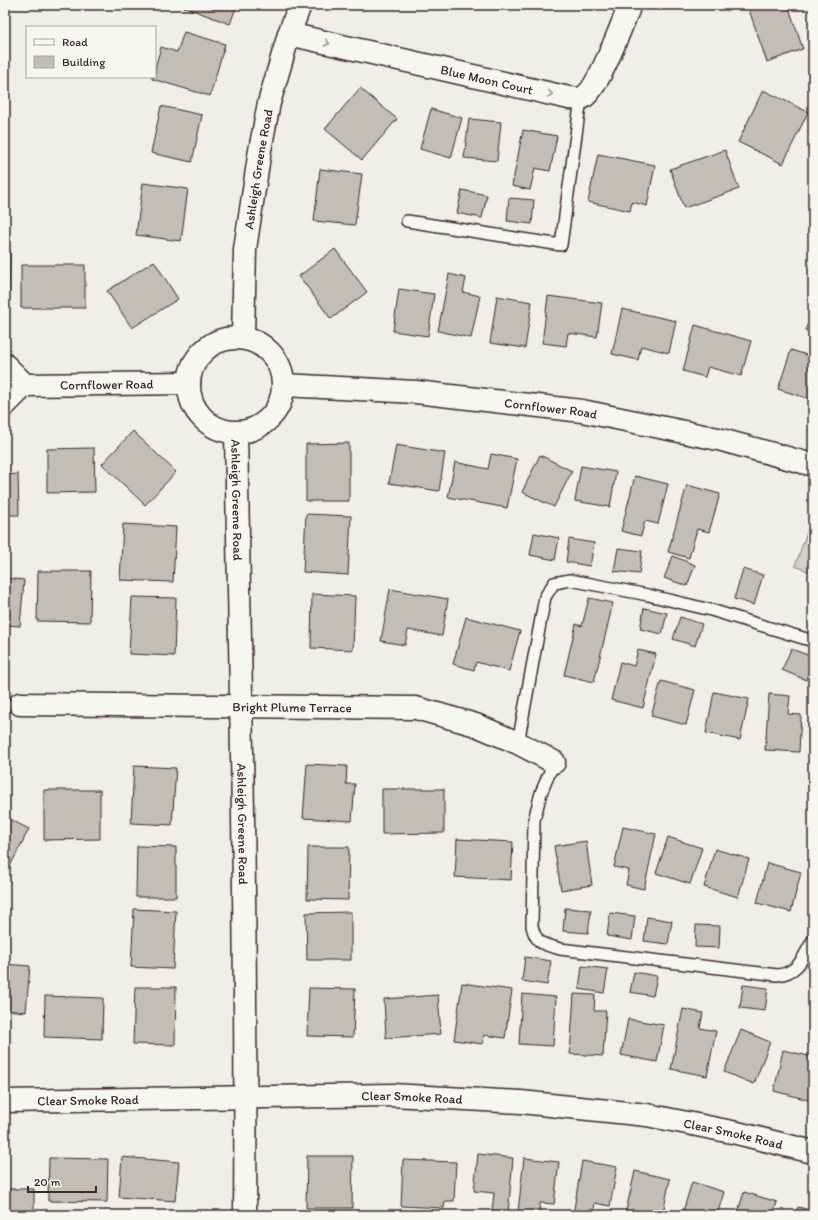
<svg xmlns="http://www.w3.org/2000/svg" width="818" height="1220" viewBox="0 0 818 1220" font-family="Itim,sans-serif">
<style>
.green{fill:#d4d1cc;stroke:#887e75}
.building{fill:#c2bdb7;stroke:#3b2a1e}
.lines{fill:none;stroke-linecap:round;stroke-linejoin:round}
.service-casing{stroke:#3b2a1e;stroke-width:14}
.minor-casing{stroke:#3b2a1e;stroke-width:25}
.service{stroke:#f6f6f2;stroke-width:11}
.minor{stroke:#f6f6f2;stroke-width:22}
.oneway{stroke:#989088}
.labels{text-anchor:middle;stroke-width:3.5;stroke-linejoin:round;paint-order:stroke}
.street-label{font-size:13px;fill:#3b2a1e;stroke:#f6f6f2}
</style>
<rect width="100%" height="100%" fill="#efeeea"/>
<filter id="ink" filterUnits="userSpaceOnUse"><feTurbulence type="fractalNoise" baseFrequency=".025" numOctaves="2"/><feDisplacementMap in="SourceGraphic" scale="8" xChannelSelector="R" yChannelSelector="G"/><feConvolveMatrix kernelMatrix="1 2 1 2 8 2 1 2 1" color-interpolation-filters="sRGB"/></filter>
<g filter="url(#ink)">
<!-- green -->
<path class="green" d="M 810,524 L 813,525 L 813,573 L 795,566 Z"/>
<!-- building -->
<path class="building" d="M 185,5 L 237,5 L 230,24 L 184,7 Z
M 752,5 L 788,5 L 803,49 L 767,62 L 748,7 Z
M 184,32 L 225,44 L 210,96 L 152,79 L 152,77 L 155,77 L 155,68 L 161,47 L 177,52 Z
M 360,88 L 397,119 L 362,160 L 325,129 Z
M 763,90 L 808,112 L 783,164 L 738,142 Z
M 161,106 L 202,115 L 192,162 L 151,153 Z
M 431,109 L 462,118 L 451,158 L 420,149 Z
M 469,119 L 501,122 L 497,161 L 464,158 Z
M 523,130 L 557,136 L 550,171 L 535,168 L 530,190 L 512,186 Z
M 725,150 L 739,189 L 684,208 L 670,169 Z
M 598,154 L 655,165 L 647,206 L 632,202 L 630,211 L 588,202 Z
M 320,169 L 362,174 L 355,225 L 314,221 Z
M 143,183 L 188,189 L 181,241 L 136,235 Z
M 462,190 L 487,195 L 482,218 L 457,213 Z
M 509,198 L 534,200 L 532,224 L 507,221 Z
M 335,249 L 367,292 L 331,319 L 299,276 Z
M 5,252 L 10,252 L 9,292 L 5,292 Z
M 154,261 L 178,299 L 132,328 L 107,291 Z
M 21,265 L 85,265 L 85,308 L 21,308 Z
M 449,274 L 466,278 L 463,292 L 480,296 L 471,338 L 438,331 Z
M 399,289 L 434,294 L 428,336 L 393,331 Z
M 497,296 L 532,302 L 525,348 L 490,343 Z
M 548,296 L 602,303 L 597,337 L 568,333 L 566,346 L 542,343 Z
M 622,309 L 676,321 L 669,353 L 641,346 L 638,360 L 612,354 Z
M 813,313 L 813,334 L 805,330 Z
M 695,325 L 751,341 L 741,376 L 708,367 L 705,377 L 683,371 Z
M 791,350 L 813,357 L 813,400 L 778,389 Z
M 133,431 L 176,472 L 145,505 L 102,464 Z
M 349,443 L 349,501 L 306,501 L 306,444 Z
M 396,445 L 445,453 L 439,491 L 389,483 Z
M 94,448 L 95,492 L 47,493 L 47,449 Z
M 491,454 L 517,459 L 507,508 L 448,497 L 455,462 L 488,469 Z
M 540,455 L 572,471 L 554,507 L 522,492 Z
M 581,466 L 616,472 L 610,507 L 575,501 Z
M 18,474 L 19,515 L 5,515 L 5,475 Z
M 635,476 L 668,484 L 658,524 L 645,521 L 641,536 L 621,531 Z
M 687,485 L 720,494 L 709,532 L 697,529 L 689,558 L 668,552 Z
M 306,514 L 351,516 L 348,575 L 303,572 Z
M 123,524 L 176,527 L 173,582 L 120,580 Z
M 534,533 L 559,538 L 555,560 L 530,555 Z
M 569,539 L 594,543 L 590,566 L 566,562 Z
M 618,548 L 642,551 L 639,574 L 614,571 Z
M 673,556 L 695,565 L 687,586 L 664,578 Z
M 743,569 L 763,575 L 754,605 L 734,599 Z
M 38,571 L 91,571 L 90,622 L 37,621 Z
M 5,578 L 24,580 L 20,626 L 5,625 Z
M 390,589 L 448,599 L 442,636 L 408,630 L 405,645 L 381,641 Z
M 312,594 L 355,596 L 353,650 L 311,648 Z
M 132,597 L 176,598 L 174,656 L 129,654 Z
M 589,598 L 613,603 L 594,682 L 564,675 L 576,624 L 582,626 Z
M 644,608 L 667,613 L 662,634 L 640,629 Z
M 466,617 L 520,631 L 509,671 L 476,662 L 474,670 L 453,664 Z
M 680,617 L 702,624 L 695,646 L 673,639 Z
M 791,649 L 813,657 L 813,660 L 806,680 L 782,670 Z
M 638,650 L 656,654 L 643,708 L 611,700 L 620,662 L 634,666 Z
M 661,681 L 695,690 L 686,725 L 651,716 Z
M 714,692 L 749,699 L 740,740 L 706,733 Z
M 769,694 L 790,696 L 788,714 L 801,715 L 799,752 L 765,750 Z
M 307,764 L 347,766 L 346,784 L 355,784 L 352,821 L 303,818 Z
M 134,766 L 176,768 L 172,825 L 131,823 Z
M 382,789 L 444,789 L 444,833 L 382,834 Z
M 44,790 L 100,790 L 100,839 L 44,840 Z
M 5,801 L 9,803 L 5,811 Z
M 5,817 L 29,829 L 5,876 Z
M 623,827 L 656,834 L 644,889 L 626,885 L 629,870 L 614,867 Z
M 668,837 L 702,848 L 690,884 L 656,873 Z
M 457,839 L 513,842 L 511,880 L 455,877 Z
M 586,841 L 592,885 L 561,890 L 554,846 Z
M 137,846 L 176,847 L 176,897 L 136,897 Z
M 308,847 L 349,847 L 348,900 L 307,899 Z
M 715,849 L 749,859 L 738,897 L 704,887 Z
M 767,863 L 801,872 L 791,912 L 757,903 Z
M 565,908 L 591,910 L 588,933 L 563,931 Z
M 134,909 L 176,911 L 173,969 L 131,967 Z
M 351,912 L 351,960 L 307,960 L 306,913 Z
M 610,913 L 635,916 L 632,940 L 607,936 Z
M 647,917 L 672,921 L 668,944 L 644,941 Z
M 696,925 L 720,926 L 719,948 L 695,947 Z
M 525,957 L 551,961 L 547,985 L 522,981 Z
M 5,964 L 30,966 L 26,1012 L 5,1010 Z
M 582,966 L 608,969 L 604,993 L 579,989 Z
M 634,972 L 657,976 L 653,996 L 630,992 Z
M 462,983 L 512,990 L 505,1038 L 484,1035 L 483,1044 L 454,1040 Z
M 743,985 L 768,988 L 765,1011 L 740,1008 Z
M 135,987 L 176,987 L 175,1045 L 133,1044 Z
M 309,988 L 355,989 L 353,1037 L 307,1036 Z
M 522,994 L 556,997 L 553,1046 L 519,1044 Z
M 574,994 L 595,995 L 594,1011 L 606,1011 L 603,1056 L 570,1054 Z
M 438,995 L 441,1034 L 386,1038 L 384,999 Z
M 45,996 L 103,998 L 102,1039 L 44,1037 Z
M 683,1009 L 703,1013 L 700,1028 L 716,1031 L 707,1076 L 671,1069 Z
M 628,1019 L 664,1025 L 657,1062 L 621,1055 Z
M 741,1030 L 770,1042 L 754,1084 L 724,1072 Z
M 783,1050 L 813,1057 L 813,1084 L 809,1100 L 774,1091 Z
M 478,1154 L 513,1158 L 508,1213 L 492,1211 L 494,1193 L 474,1191 Z
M 307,1156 L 353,1156 L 352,1208 L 306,1208 Z
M 122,1157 L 179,1162 L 175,1201 L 119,1197 Z
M 49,1158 L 108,1159 L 107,1202 L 48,1201 Z
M 524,1158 L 559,1162 L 554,1204 L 540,1203 L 539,1215 L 518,1212 Z
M 403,1160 L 456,1162 L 454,1201 L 445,1201 L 444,1208 L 401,1206 Z
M 582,1161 L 617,1167 L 610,1206 L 595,1203 L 593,1215 L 573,1215 Z
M 635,1171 L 670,1179 L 663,1213 L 647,1210 L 645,1215 L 625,1215 Z
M 692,1182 L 724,1192 L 717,1215 L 682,1215 Z
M 5,1189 L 34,1189 L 34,1215 L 5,1215 Z
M 744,1192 L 777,1202 L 773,1215 L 737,1215 Z
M 798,1207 L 813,1211 L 813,1215 L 795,1215 Z"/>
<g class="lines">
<!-- service casing -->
<g class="service-casing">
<path id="service" d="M 407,221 L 561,245 L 581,98
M 518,743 L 545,597 L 554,583 L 570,580 L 648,595 L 711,610 L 813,641
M 554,762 L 541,793 L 534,820 L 532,926 C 536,944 543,944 560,949 L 777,975 C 799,973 803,957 813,940"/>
</g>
<!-- minor casing -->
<g class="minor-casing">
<g id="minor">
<path id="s1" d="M 289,34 L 569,98 C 573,98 578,99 582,98 C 598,91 620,28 628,10 L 629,5"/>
<path id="s2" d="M 243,337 L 245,249 L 260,150 L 269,103 L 289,34 L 300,5"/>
<circle cx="236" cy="385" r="47"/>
<path d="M 5,365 L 25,385"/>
<path id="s3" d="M 284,385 L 416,392 L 582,411 L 718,439 L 813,465"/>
<path id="s4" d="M 5,405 L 25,385 L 189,383"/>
<path id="s5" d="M 236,433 C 241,693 247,954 245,1215"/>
<path id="s6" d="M 20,704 L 416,708 L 476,725 L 518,743 L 554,762"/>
<path id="s7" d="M 5,1101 L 392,1095 L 521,1102 L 647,1115 L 737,1133 L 813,1152"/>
</g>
</g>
<!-- service -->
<use href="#service" class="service"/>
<!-- minor -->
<use href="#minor" class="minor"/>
</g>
<!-- one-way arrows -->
<defs><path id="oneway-chevron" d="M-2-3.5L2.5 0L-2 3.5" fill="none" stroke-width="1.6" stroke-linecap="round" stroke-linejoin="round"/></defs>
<g class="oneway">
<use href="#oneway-chevron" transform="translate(327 43) rotate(13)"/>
<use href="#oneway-chevron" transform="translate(550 94) rotate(13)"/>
</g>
</g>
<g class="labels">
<!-- street labels -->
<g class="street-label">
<text dy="5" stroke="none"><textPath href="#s1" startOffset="203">Blue Moon Court</textPath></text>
<text dy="5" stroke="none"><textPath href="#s2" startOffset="169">Ashleigh Greene Road</textPath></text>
<text dy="5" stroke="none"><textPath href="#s4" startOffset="110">Cornflower Road</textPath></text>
<text dy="5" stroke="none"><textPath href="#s3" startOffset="268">Cornflower Road</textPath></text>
<text dy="5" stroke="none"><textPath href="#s5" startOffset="67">Ashleigh Greene Road</textPath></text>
<text dy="5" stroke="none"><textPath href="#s6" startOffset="272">Bright Plume Terrace</textPath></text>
<text dy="5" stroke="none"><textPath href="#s5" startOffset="391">Ashleigh Greene Road</textPath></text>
<text dy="5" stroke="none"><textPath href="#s7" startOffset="407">Clear Smoke Road</textPath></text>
<text dy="5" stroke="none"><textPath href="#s7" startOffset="83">Clear Smoke Road</textPath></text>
<text dy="5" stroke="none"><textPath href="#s7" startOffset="731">Clear Smoke Road</textPath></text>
</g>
</g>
<!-- margin -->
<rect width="818" height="1220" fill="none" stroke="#f6f6f2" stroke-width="20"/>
<rect x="10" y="10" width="798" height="1200" fill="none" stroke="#3b2a1e" stroke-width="1.5" filter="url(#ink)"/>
<!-- legend -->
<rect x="26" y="26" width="130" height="52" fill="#f6f6f2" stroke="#aba49d"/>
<rect x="34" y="39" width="20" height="6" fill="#f6f6f2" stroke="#aba49d"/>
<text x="62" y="46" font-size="12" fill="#3b2a1e">Road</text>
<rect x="34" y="56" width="20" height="12" fill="#c2bdb7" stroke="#aba49d"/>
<text x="62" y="66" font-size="12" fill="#3b2a1e">Building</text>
<!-- scale -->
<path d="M28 1186v6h68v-6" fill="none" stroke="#3b2a1e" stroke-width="2"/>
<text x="34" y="1186" font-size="12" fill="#3b2a1e" stroke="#f6f6f2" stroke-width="3" paint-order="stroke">20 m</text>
</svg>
